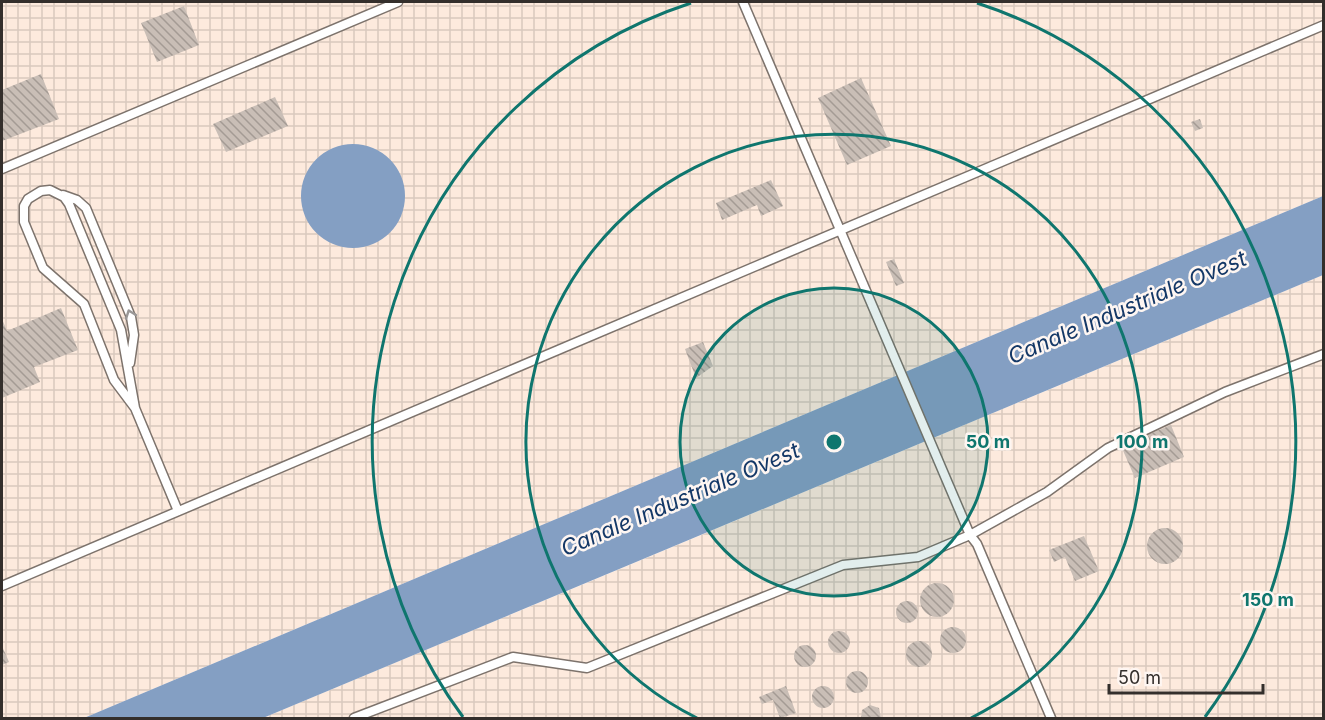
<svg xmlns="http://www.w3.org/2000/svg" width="1325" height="720" viewBox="0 0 1325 720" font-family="Inter,sans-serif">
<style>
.industrial{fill:url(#industrial-grid)}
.water{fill:#849fc3}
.building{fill:url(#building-back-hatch)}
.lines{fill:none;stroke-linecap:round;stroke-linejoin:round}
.service-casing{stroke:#7d736c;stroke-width:11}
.service{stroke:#fff;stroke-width:8}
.oneway{stroke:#9a9796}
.ring{fill:none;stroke:#0f766e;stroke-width:3}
.labels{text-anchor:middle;stroke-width:5;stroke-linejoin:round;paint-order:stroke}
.water-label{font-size:22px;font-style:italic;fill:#143867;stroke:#fef6f2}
.centre{fill:#0f766e;stroke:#fef6f2;stroke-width:3}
.ring-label{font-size:18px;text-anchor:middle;font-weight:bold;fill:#0f766e;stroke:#fef6f2;stroke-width:5;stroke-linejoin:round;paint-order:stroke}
</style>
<defs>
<pattern id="industrial-grid" width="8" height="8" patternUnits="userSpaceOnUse" patternTransform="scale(1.5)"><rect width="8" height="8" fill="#fdeadd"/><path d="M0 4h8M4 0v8" fill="none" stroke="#d9c9be"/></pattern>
<pattern id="building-back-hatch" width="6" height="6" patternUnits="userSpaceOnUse" patternTransform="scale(1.5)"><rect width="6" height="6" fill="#c9beb6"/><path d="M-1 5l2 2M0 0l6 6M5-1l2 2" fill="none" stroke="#a49b94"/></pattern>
</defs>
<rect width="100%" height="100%" fill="#fef6f2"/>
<!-- industrial -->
<path class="industrial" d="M 2,2 L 1323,2 L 1323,196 L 84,718 L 2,718 Z
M 1323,275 L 1323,718 L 263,718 L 888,457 Z"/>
<!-- water -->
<path class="water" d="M301 196a52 52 0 1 1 104 0a52 52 0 1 1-104 0Z
M 1323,196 L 1323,275 L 263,718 L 84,718 Z"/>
<!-- building -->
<path class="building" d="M 184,6 L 199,45 L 157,62 L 141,23 Z
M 41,74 L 59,119 L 2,141 L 2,90 Z
M 861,78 L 891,146 L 847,165 L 818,98 Z
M 275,97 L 288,126 L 226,152 L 213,124 Z
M 1200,119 L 1203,128 L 1195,131 L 1191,122 Z
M 771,180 L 783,206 L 761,216 L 757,205 L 722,220 L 716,203 Z
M 894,259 L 904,283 L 896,286 L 886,262 Z
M 61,308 L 78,350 L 34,367 L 40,382 L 2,398 L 2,319 L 7,331 Z
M 703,342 L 713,366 L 696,378 L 685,349 Z
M 1171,425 L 1184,457 L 1135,478 L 1121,446 Z
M1147 546a18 18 0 1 1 36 0a18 18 0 1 1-36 0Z
M 1084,536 L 1099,571 L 1075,581 L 1065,557 L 1054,562 L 1049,550 Z
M920 600a17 17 0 1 1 34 0a17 17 0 1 1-34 0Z
M896 612a11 11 0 1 1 22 0a11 11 0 1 1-22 0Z
M940 640a13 13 0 1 1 26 0a13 13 0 1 1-26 0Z
M828 642a11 11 0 1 1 22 0a11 11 0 1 1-22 0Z
M906 654a13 13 0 1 1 26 0a13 13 0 1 1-26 0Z
M794 656a11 11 0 1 1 22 0a11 11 0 1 1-22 0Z
M 2,646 L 9,662 L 2,665 Z
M846 682a11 11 0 1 1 22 0a11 11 0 1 1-22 0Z
M 786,686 L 796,713 L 780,718 L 773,700 L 762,704 L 759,697 Z
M812 697a11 11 0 1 1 22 0a11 11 0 1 1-22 0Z
M 870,705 L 879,708 L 881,718 L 861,718 L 862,710 Z"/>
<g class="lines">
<!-- service casing -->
<g class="service-casing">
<path id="service" d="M 743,2 L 970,535 L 977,544 L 1051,718
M 2,169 L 398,2
M 50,190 L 64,197 L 69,204 L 121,330 L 135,408 L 114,380 L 84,304 L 43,268 L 24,222 L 24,206 L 28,199 L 41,191 Z
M 63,195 L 77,200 L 86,208 L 131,317 L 134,335 L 130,363
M 135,408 L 178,511
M 2,586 L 1324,25
M 354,718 L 513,657 L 587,668 L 843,565 L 918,557 L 970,535 L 1047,492 L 1108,448 L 1225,392 L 1324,354"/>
</g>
<!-- service -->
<use href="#service" class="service"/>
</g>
<!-- one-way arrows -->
<defs><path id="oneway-chevron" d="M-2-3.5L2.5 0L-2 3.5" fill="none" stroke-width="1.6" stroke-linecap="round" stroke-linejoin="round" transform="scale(1.5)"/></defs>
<use class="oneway" href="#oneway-chevron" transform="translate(130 314) rotate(-110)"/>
<!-- distance rings -->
<circle cx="834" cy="442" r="154" fill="#0f766e" fill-opacity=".12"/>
<g class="ring">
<circle cx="834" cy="442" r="154"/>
<path d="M697 718A308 308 0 1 1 971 718"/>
<path d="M463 717A462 462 0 0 1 691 3M977 3A462 462 0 0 1 1205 717"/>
</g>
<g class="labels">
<!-- water labels -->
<g class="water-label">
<text transform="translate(1127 307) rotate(-23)" y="8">Canale Industriale Ovest</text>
<text transform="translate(680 499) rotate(-23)" y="8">Canale Industriale Ovest</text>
</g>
</g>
<circle cx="834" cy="442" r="9" class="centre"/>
<g class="ring-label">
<text x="988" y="448">50 m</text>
<text x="1142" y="448">100 m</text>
<text x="1268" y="606">150 m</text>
</g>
<!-- border -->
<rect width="1325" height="720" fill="none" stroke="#342f2c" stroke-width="6"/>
<!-- scale -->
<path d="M1109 684v9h154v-9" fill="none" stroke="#342f2c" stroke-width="3"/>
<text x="1118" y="684" font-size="18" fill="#342f2c" stroke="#fef6f2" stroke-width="4.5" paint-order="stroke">50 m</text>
</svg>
